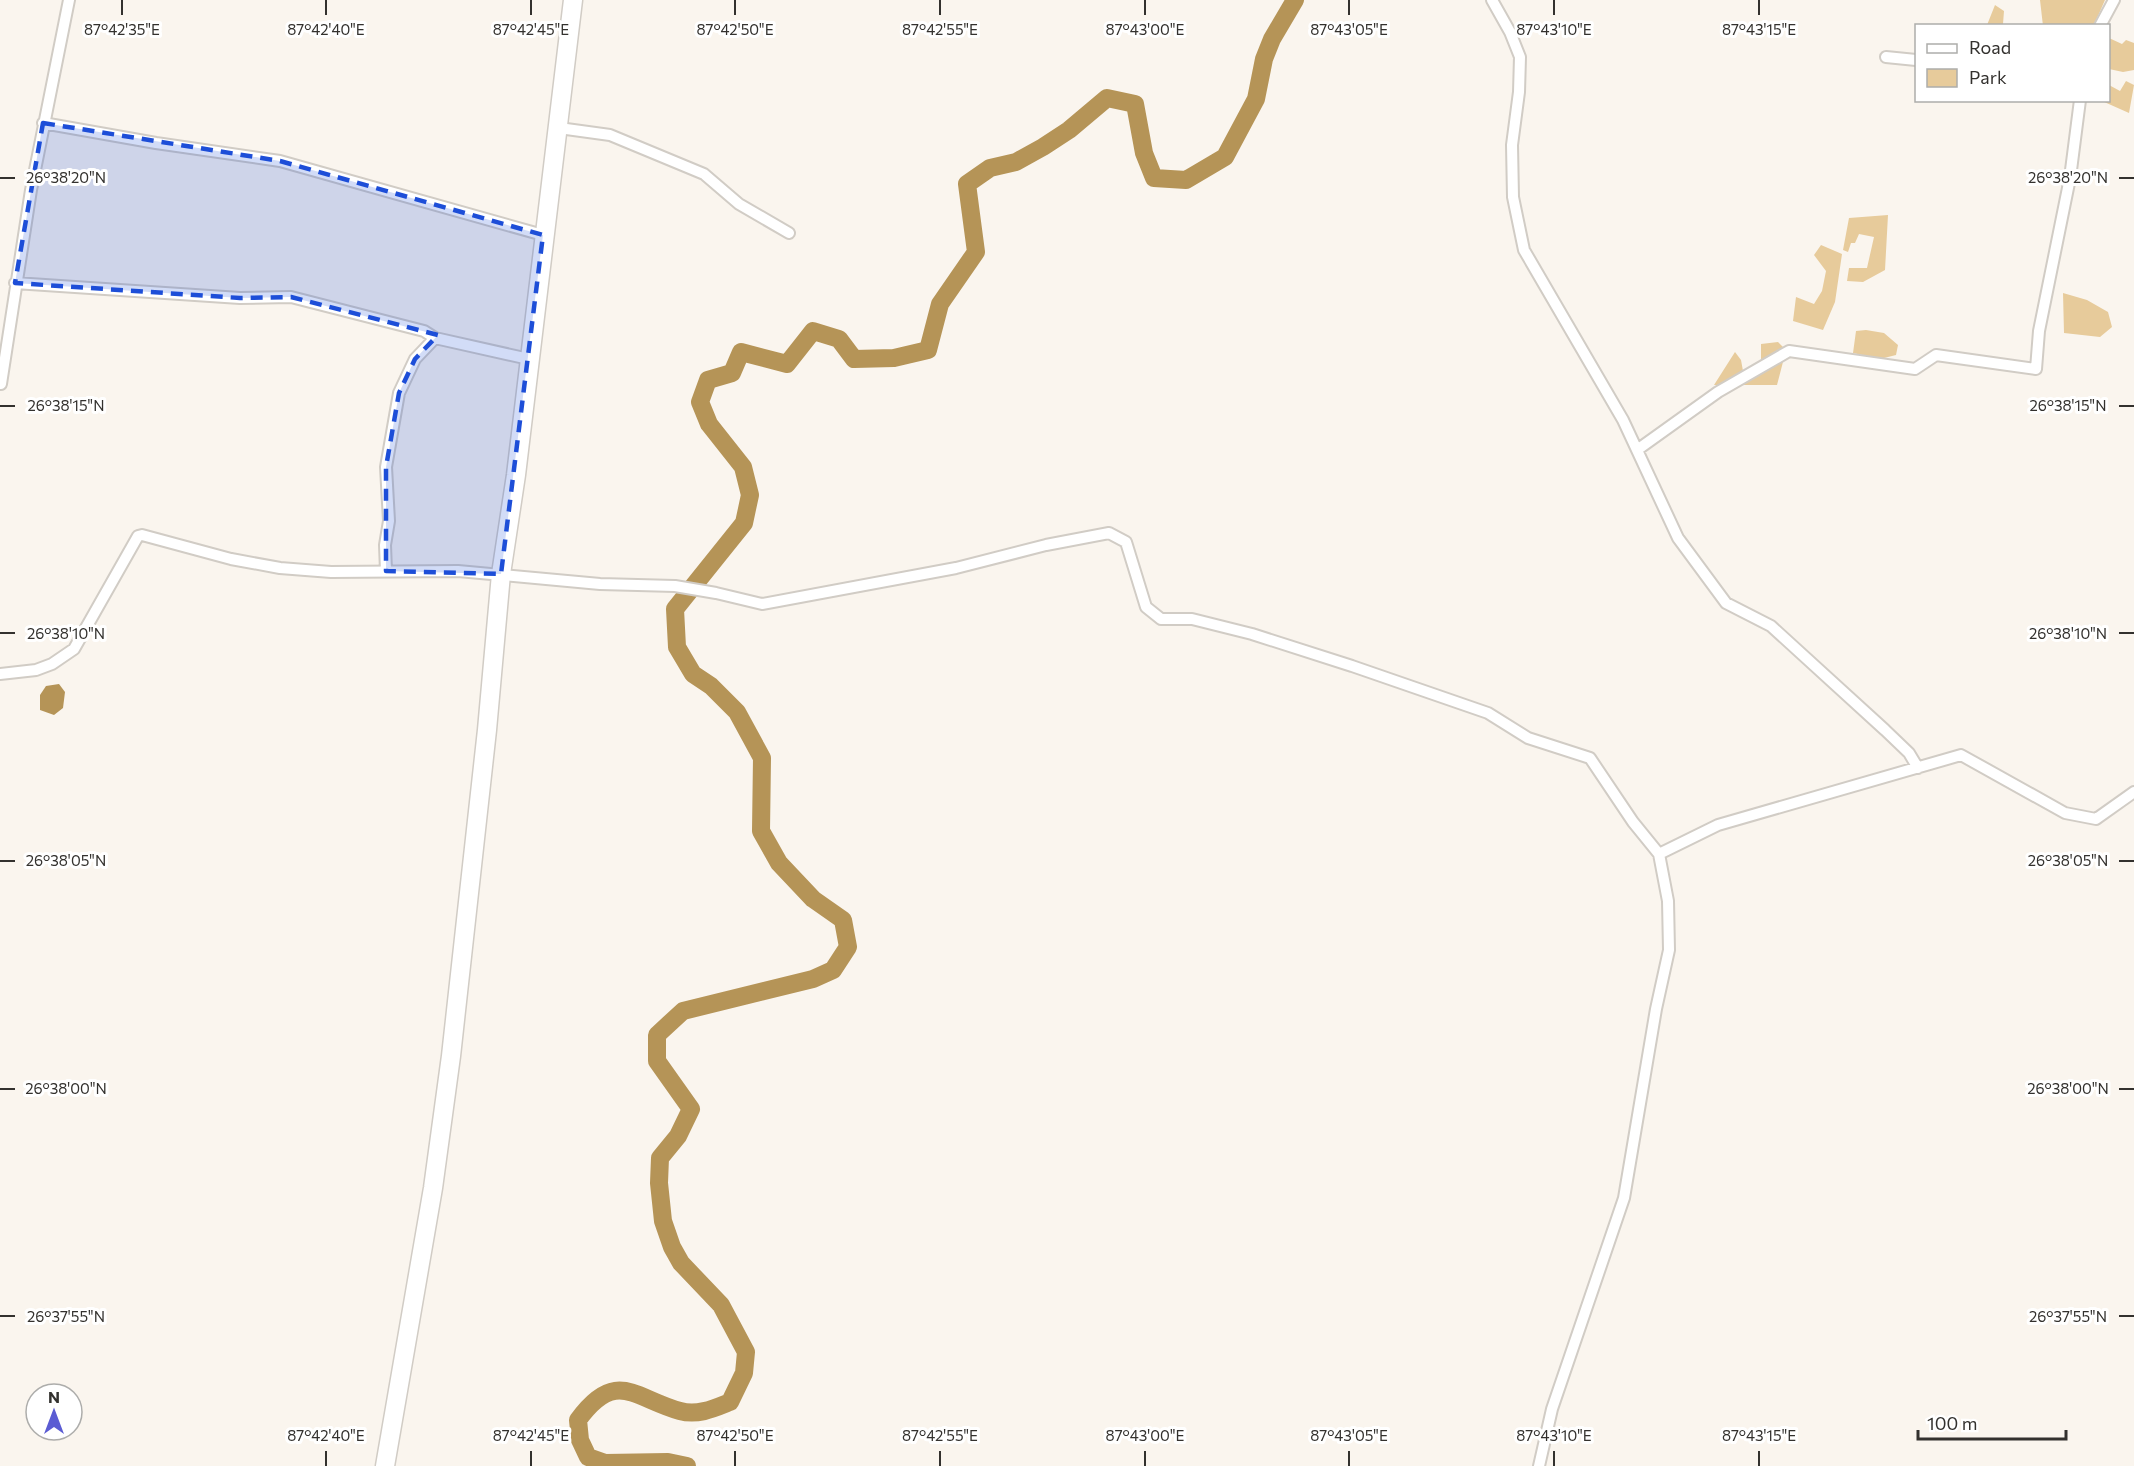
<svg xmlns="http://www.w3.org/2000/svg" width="2134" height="1466" viewBox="0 0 2134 1466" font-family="Commissioner,sans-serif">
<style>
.green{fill:#e7cb9b}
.water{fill:#b59457}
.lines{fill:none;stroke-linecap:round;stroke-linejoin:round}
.stream{stroke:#b59457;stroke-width:3}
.river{stroke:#b59457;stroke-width:18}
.minor-casing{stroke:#d1ccc5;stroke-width:14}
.primary-casing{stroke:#d1ccc5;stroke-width:21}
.minor{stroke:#fff;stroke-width:10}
.primary{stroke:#fff;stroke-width:18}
.marked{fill:#1d4ed8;fill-opacity:0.2;stroke:#1d4ed8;stroke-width:4.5;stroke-dasharray:12 8;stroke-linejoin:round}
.ticks{fill:none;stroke:#33312e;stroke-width:2}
.ticks-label{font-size:15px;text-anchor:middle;fill:#33312e;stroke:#fff;stroke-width:6;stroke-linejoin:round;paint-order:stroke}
</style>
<rect width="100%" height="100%" fill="#faf5ee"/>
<!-- green -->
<path class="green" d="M 2040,0 L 2105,0 L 2094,25 L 2043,26 Z
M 1995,5 L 2004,11 L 2003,24 L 1987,25 Z
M 2109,38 L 2122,44 L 2126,40 L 2134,43 L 2134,70 L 2123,72 L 2109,69 Z
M 2126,81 L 2134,85 L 2129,113 L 2102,101 L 2108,100 L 2109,85 L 2120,91 Z
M 1888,215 L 1885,270 L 1863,282 L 1847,281 L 1849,268 L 1867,268 L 1874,237 L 1859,234 L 1855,243 L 1851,243 L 1848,252 L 1843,250 L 1849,218 Z
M 1821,245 L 1842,254 L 1835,302 L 1823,330 L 1793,321 L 1796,297 L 1814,304 L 1822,291 L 1826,271 L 1814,255 Z
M 2063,293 L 2087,300 L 2108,312 L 2112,327 L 2100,337 L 2064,333 Z
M 1866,330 L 1884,333 L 1898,345 L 1896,355 L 1880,359 L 1853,353 L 1856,331 Z
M 1778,342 L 1783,347 L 1761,363 L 1761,344 Z
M 1735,352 L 1741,360 L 1743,371 L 1724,385 L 1714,385 Z
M 1784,358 L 1777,385 L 1739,385 Z"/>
<!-- water -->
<path class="water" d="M 59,684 L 65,692 L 63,708 L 54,715 L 40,710 L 40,695 L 46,686 Z"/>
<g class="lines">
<!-- stream -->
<path class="stream" d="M 649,1462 L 649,1466"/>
<!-- river -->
<path class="river" d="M 687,1466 L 668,1462 L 605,1463 L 588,1457 L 580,1440 L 578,1420 C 616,1368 634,1398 680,1411 C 698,1416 715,1408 730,1402 L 744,1373 L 746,1352 L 721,1305 L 681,1263 L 672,1247 L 663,1221 L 659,1183 L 660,1158 L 678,1136 L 691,1109 L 657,1061 L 657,1035 L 683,1011 L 813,979 L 833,970 L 848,947 L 843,920 L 813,899 L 779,863 L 761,831 L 762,758 L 737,712 L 711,686 L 693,674 L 677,647 L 675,609 L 744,523 L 750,495 L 743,467 L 709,424 L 700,402 L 708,380 L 732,373 L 741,352 L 787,364 L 813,331 L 839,339 L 854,359 L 894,358 L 928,350 L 940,304 L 976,252 L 967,184 L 990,168 L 1016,162 L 1043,147 L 1069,130 L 1107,98 L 1135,104 L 1144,153 L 1154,178 L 1186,180 L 1225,157 L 1256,99 L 1264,59 L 1272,39 L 1295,0"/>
<!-- minor casing -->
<g class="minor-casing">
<path id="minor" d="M 1492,0 L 1510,32 L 1520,57 L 1519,92 L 1512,145 L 1513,197 L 1524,250 L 1623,420 L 1678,538 L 1726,603 L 1771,626 L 1885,730 L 1909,753 L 1918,768
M 2100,26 L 2114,0
M 1886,57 L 1916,60
M 43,123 L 156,143 L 280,161 L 543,235
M 559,128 L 610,135 L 704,174 L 739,204 L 789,233
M 15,283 L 240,298 L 291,297 L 424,331 L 435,338 L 529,359
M 1,384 L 31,190 L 69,0
M 1637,450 L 1718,392 L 1789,351 L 1915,369 L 1936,355 L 2036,369 L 2039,331 L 2070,178 L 2080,100
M 386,571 L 385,545 L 389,521 L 386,467 L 399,393 L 415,359 L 435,338
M 0,674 L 36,670 L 52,664 L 74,649 L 138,536 L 142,535 L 231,559 L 280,568 L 331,572 L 458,571 L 600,584 L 675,586 L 716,593 L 762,604 L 956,568 L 1046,545 L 1109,533 L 1126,542 L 1146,607 L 1161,619 L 1192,619 L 1252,634 L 1352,666 L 1488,713 L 1528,738 L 1590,758 L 1633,822 L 1659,854 L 1668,901 L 1669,950 L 1656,1009 L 1624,1198 L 1552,1409 L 1539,1466
M 1659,854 L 1718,825 L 1961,755 L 2065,813 L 2096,819 L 2134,792"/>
</g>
<!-- primary casing -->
<g class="primary-casing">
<path id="primary" d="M 385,1466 L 433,1188 L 451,1056 L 487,730 L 501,574 L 516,475 L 573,0"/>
</g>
<!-- minor -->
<use href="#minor" class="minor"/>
<!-- primary -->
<use href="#primary" class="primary"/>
</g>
<!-- marked area -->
<path class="marked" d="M 43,123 L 280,161 L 543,235 L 501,574 L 386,571 L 386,467 L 399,393 L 415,359 L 438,335 L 291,297 L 240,298 L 15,283 Z"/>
<!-- ticks -->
<path class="ticks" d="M 122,0 L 122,15M 326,0 L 326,15M 531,0 L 531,15M 735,0 L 735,15M 940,0 L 940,15M 1145,0 L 1145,15M 1349,0 L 1349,15M 1554,0 L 1554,15M 1759,0 L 1759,15M 0,178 L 15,178M 2119,178 L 2134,178M 0,406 L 15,406M 2119,406 L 2134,406M 0,633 L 15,633M 2119,633 L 2134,633M 0,861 L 15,861M 2119,861 L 2134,861M 0,1089 L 15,1089M 2119,1089 L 2134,1089M 0,1316 L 15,1316M 2119,1316 L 2134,1316M 326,1451 L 326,1466M 531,1451 L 531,1466M 735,1451 L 735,1466M 940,1451 L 940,1466M 1145,1451 L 1145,1466M 1349,1451 L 1349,1466M 1554,1451 L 1554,1466M 1759,1451 L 1759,1466"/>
<g class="ticks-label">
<text x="122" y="35">87°42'35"E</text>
<text x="326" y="35">87°42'40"E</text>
<text x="531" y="35">87°42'45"E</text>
<text x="735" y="35">87°42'50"E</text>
<text x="940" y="35">87°42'55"E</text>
<text x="1145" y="35">87°43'00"E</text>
<text x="1349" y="35">87°43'05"E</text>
<text x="1554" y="35">87°43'10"E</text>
<text x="1759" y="35">87°43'15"E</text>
<text x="66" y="183">26°38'20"N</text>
<text x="2068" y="183">26°38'20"N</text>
<text x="66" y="411">26°38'15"N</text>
<text x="2068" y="411">26°38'15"N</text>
<text x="66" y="639">26°38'10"N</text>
<text x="2068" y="639">26°38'10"N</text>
<text x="66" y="866">26°38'05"N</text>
<text x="2068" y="866">26°38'05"N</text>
<text x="66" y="1094">26°38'00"N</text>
<text x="2068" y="1094">26°38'00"N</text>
<text x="66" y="1322">26°37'55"N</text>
<text x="2068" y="1322">26°37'55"N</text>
<text x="326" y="1441">87°42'40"E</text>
<text x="531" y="1441">87°42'45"E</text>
<text x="735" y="1441">87°42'50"E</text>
<text x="940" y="1441">87°42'55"E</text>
<text x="1145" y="1441">87°43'00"E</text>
<text x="1349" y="1441">87°43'05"E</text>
<text x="1554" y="1441">87°43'10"E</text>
<text x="1759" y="1441">87°43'15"E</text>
</g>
<!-- legend -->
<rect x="1915" y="24" width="195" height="78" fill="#ffffff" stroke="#adadab" stroke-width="1.5"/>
<rect x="1927" y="44" width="30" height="9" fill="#ffffff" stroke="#adadab" stroke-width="1.5"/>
<text x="1969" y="54" font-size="18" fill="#33312e">Road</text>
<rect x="1927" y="69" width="30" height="18" fill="#e7cb9b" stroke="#adadab" stroke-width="1.5"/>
<text x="1969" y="84" font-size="18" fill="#33312e">Park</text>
<!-- north arrow -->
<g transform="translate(54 1412)"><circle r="28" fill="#ffffff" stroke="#adadab" stroke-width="1.5"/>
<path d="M0-4.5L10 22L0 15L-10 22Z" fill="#5b5cd3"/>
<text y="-9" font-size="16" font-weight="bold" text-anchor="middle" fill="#33312e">N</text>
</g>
<!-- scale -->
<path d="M1918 1430v9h148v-9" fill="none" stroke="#33312e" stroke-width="3"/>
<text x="1927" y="1430" font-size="18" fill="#33312e" stroke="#ffffff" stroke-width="4.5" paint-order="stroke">100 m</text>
</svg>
